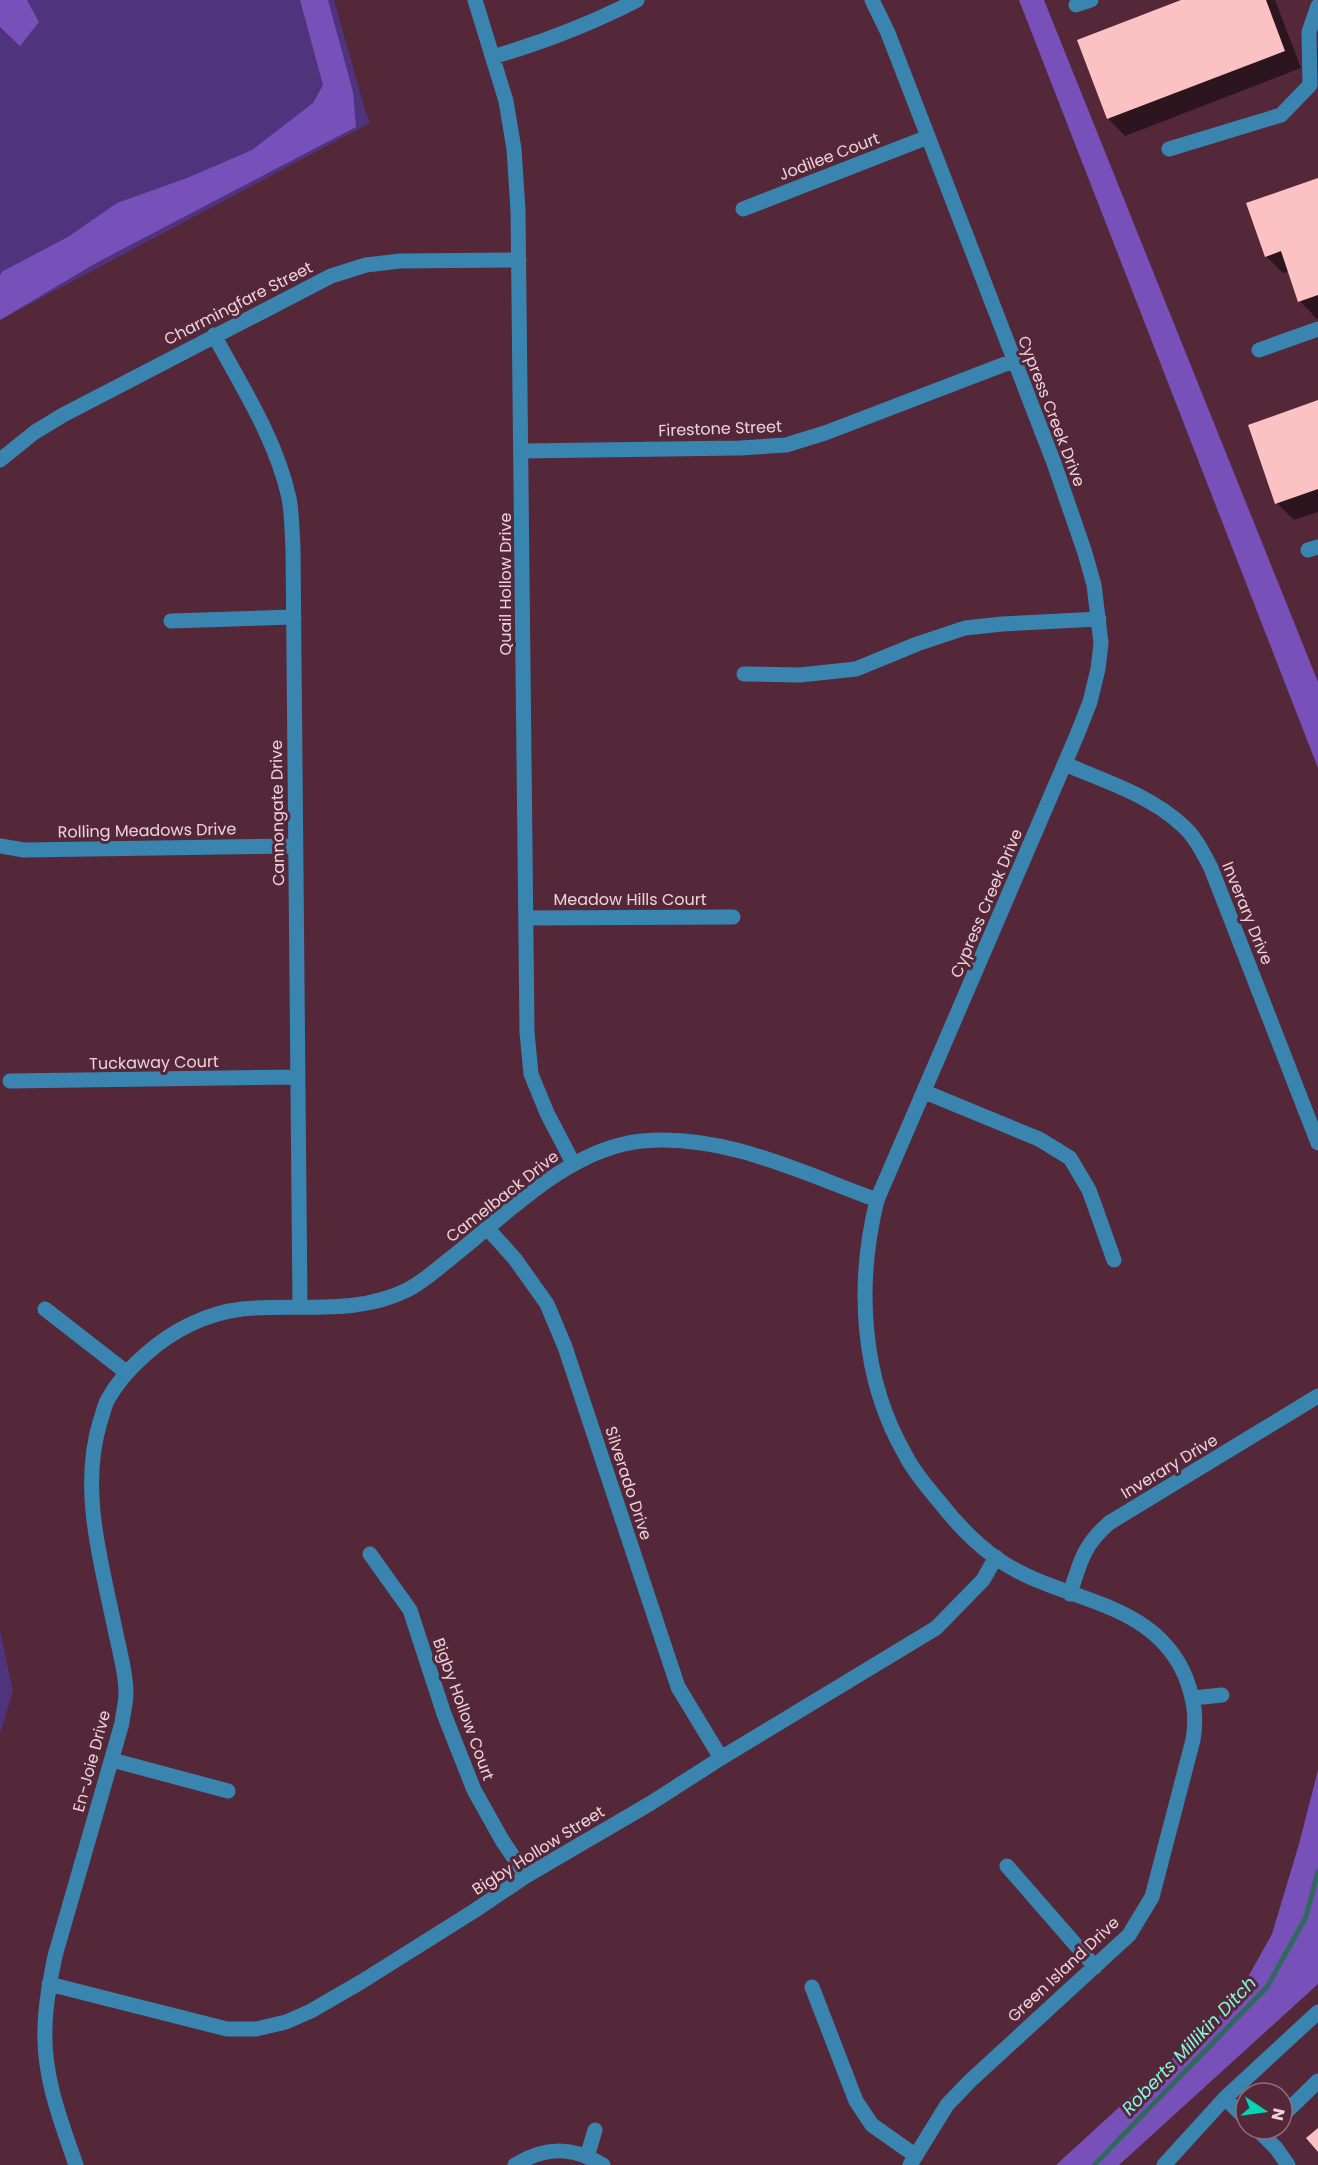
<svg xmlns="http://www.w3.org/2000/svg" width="1318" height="2165" viewBox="0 0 1318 2165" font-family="Poppins,sans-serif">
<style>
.green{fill:#4f347d}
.forest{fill:#7750ba}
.shadow{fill:#0007}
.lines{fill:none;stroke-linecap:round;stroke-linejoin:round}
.stream{stroke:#306a5e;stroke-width:5}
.building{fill:#fcc1c2}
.minor{stroke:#3a85b0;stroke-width:15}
.labels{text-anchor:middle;stroke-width:6;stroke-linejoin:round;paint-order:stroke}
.street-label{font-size:16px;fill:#eed2da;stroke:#542839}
.water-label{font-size:18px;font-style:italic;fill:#82f8de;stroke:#542839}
</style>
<rect width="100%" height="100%" fill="#542839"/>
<!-- green -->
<path class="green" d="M 0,0 L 334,0 L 365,110 L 370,123 L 0,320 Z
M 0,1630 L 13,1691 L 0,1734 Z"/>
<!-- forest -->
<path class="forest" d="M 0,0 L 27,0 L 39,22 L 20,46 L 0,27 Z
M 300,0 L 328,0 L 353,92 L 356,127 L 96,263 L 0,320 L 0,275 L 3,271 L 68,237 L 117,203 L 187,178 L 252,150 L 313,103 L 323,85 Z
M 1019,0 L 1044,0 L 1318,682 L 1318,768 Z
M 1318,1770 L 1318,1984 L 1119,2165 L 1056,2165 L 1234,2002 L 1272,1934 L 1299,1844 Z"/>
<!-- shadow -->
<path class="shadow" d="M 1185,0 L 1275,0 L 1301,68 L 1125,136 L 1108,118 Z
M 1318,179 L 1318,318 L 1317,319 L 1300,301 L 1289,271 L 1283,273 L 1266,256 Z
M 1318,402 L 1318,512 L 1294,520 L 1277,503 Z"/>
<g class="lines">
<!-- stream -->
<path class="stream" d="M 1094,2165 L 1267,1987 L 1306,1917 L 1318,1871"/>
</g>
<!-- building -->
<path class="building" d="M 1181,0 L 1266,0 L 1285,51 L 1107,119 L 1077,40 Z
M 1318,178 L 1318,295 L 1298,302 L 1281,251 L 1265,257 L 1246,203 Z
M 1318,400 L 1318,489 L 1275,504 L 1248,425 Z
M 1318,2128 L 1318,2152 L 1306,2138 Z"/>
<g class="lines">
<!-- minor -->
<path class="minor" d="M 475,0 L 506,101 L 514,149 L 518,210 L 527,1032 L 531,1074 L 547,1113 L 573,1163
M 872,0 L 888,33 L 1054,463 L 1085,553 L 1094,585 L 1101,643 L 1098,669 L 1090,702 L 1077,735 L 877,1200 C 856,1285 861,1379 906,1456 C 914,1472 927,1487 938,1500 C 955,1522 974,1542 996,1558 C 1059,1603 1153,1597 1186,1678 C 1194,1700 1197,1717 1193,1740 L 1152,1897 L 1129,1935 L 970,2081 L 947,2105 L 910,2165
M 1076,5 L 1091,0
M 493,57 C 543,42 591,24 637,0
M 1169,149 L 1281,115 L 1310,85 L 1309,32 L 1318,6
M 743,209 L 928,137
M 214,335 C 242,387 276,439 289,498 C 292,514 292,532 293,548 L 300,1307
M 1259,350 L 1318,329
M 522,451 L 740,448 L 786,445 L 825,433 L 1013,361
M 0,460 L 35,432 L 63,415 L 331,276 L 366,265 L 400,261 L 519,260
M 1308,550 L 1318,547
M 171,621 L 294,617
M 744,674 L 800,675 L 856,669 L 917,644 L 965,628 L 1002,624 L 1099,619
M 1065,764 C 1104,781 1150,795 1182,825 C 1195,836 1203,853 1211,868 L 1318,1143
M 0,846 L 24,850 L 295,846
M 527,918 L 733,917
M 10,1081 L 297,1077
M 925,1092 L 1039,1139 L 1070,1158 L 1089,1190 L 1114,1260
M 488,1229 L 515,1259 L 547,1304 L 565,1347 L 678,1687 L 721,1758
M 45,1309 L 126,1372
M 370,1554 L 410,1610 L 444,1714 L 474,1790 L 502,1840 L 526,1876
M 1070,1594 C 1080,1562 1083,1546 1109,1523 L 1318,1396
M 1193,1698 L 1222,1695
M 112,1760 L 228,1791
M 1007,1866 L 1095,1967
M 49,1984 L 227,2029 L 256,2029 L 286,2022 L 311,2011 L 361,1982 L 474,1911 L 526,1876 L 651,1803 L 721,1758 L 936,1628 L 983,1580 L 996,1557
M 812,1987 L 856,2101 L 872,2125 L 916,2156
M 1225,2098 L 1246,2119
M 1282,2116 L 1318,2081
M 1257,2129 L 1276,2148 L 1288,2165
M 587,2157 L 595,2130
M 76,2165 C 61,2122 43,2076 45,2029 C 45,2005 50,1980 55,1956 L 122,1723 C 123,1713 126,1703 126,1693 C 126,1673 120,1653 116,1634 C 102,1564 79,1492 100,1422 C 103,1414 104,1406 108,1399 C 118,1381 131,1367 146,1354 C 173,1330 207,1313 242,1309 C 298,1303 355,1316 407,1290 C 423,1282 437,1269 451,1258 C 506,1215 569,1148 642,1141 C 724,1133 802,1173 877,1200
M 515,2165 C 545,2146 573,2146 603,2165
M 1164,2165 L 1225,2098 L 1318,2012"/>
</g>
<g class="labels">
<!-- street labels -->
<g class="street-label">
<text transform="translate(829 156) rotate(-21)" y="6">Jodilee Court</text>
<text transform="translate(238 303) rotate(-27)" y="6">Charmingfare Street</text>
<text transform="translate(1052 411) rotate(69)" y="6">Cypress Creek Drive</text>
<text transform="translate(720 428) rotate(-2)" y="6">Firestone Street</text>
<text transform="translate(505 584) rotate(-90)" y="6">Quail Hollow Drive</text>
<text transform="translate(277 813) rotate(-91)" y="6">Cannongate Drive</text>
<text transform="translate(147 830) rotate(-1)" y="6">Rolling Meadows Drive</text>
<text x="630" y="905">Meadow Hills Court</text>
<text transform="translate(986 903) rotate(-67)" y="6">Cypress Creek Drive</text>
<text transform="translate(1248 913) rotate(68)" y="6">Inverary Drive</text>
<text transform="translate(154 1062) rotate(-1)" y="6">Tuckaway Court</text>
<text transform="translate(502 1196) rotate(-38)" y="6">Camelback Drive</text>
<text transform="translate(1169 1466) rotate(-31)" y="6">Inverary Drive</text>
<text transform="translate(629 1483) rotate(72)" y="6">Silverado Drive</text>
<text transform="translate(464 1709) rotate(70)" y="6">Bigby Hollow Court</text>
<text transform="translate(91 1761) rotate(-75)" y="6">En-Joie Drive</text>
<text transform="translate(538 1850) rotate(-32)" y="6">Bigby Hollow Street</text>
<text transform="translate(1063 1969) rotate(-43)" y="6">Green Island Drive</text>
</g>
<!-- water labels -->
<g class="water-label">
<text transform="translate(1189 2046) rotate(-46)" y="6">Roberts Millikin Ditch</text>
</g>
</g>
<!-- north arrow -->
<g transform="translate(1264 2111) rotate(103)"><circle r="28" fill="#542839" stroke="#926c79" stroke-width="1.5"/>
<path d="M0-4.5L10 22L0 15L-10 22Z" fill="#00d5b7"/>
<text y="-9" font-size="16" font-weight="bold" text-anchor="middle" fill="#eed2da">N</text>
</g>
</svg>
